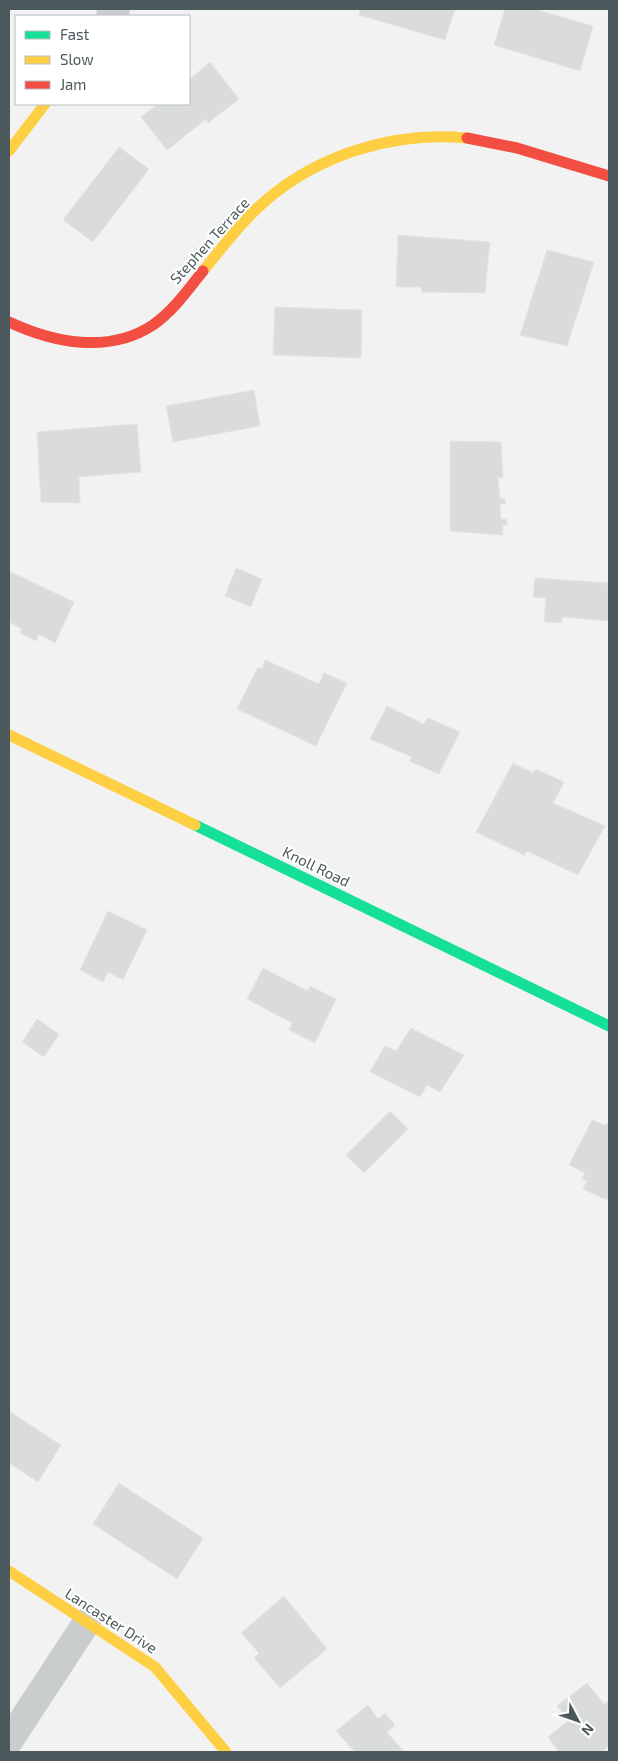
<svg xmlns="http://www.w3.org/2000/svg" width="618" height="1761" viewBox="0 0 618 1761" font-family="'Exo 2',sans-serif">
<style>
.building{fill:#dadbdb;stroke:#e4e4e4}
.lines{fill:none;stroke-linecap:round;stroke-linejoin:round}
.street{stroke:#cacdce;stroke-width:28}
.fast{stroke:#16e098;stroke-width:11}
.slow{stroke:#ffcf43;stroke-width:11}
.jam{stroke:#f24e42;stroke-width:11}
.labels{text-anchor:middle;stroke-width:4;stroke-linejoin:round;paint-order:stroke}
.street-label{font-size:15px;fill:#4b595c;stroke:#fff}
</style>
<rect width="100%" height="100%" fill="#f2f2f2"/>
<!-- building -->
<path class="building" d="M 360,9 L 455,9 L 445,40 L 359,15 Z
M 505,9 L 534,9 L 593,26 L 580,71 L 494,45 Z
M 210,62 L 239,99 L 208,123 L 206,119 L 167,150 L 141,117 L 158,104 L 189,104 L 189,80 Z
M 119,147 L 149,169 L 93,242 L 63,220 Z
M 398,235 L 490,242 L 485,293 L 422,292 L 421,287 L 396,287 Z
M 547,250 L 594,262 L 567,346 L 520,335 Z
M 275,307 L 362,310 L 361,358 L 273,355 Z
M 254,390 L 260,426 L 173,442 L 166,406 Z
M 137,424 L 141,472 L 79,477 L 80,503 L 41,502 L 37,432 Z
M 450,441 L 501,442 L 503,478 L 498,477 L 500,498 L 505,499 L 505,504 L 500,504 L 501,519 L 507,519 L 507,525 L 502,525 L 503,535 L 450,531 Z
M 236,568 L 262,579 L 251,607 L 225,596 Z
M 9,571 L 74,602 L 55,643 L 39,634 L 36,641 L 20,633 L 22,629 L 9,622 Z
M 535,578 L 608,583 L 609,621 L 563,617 L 561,623 L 544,622 L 546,598 L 533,597 Z
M 265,660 L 319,684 L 324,673 L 347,683 L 316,746 L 237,709 L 258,667 L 262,669 Z
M 387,706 L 424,724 L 428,718 L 460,732 L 439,774 L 409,761 L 412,757 L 370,739 Z
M 513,763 L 533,773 L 536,769 L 564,782 L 553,803 L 605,826 L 578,875 L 527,851 L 524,855 L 476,832 Z
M 108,911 L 147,930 L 123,980 L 108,972 L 103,982 L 80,970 Z
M 263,968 L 308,991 L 310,986 L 336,999 L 315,1043 L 289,1030 L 292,1023 L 247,999 Z
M 37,1019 L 59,1034 L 44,1057 L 22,1042 Z
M 411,1028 L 464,1055 L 440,1092 L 427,1085 L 420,1097 L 370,1072 L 385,1046 L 396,1051 Z
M 390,1111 L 408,1129 L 364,1173 L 346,1155 Z
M 592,1120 L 604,1125 L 609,1123 L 609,1195 L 607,1200 L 583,1189 L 587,1181 L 582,1179 L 585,1173 L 569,1165 Z
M 9,1411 L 61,1445 L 38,1482 L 9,1463 Z
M 119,1483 L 203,1538 L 177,1579 L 93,1524 Z
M 284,1596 L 327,1649 L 280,1688 L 254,1658 L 259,1653 L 241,1633 Z
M 587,1683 L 604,1704 L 609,1701 L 609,1746 L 602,1752 L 559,1752 L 548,1737 L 569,1720 L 557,1706 Z
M 368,1705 L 378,1719 L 385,1713 L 395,1725 L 387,1732 L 404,1752 L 355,1752 L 336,1731 Z"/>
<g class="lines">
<!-- street -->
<path class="street" d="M 110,16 L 116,9
M 9,1741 L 87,1622"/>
<!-- fast -->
<path class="fast" d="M 195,825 L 609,1026"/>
<!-- slow -->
<path class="slow" d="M 9,151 L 45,104
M 203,271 C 222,248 240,223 263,203 C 318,154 395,131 467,138
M 9,735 L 195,825
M 9,1571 L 155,1667 L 226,1752"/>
<!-- jam -->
<path class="jam" d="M 467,138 L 517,148 L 609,176
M 9,322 C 54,343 109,354 153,325 C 173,311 188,290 203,271"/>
</g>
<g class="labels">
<!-- street labels -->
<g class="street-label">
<text transform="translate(210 241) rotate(-48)" y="5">Stephen Terrace</text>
<text transform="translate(316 867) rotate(26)" y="5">Knoll Road</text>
<text transform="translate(111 1621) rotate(33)" y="5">Lancaster Drive</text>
</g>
</g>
<!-- border -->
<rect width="618" height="1761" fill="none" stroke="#4b595c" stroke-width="20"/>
<!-- legend -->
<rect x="15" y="15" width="175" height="90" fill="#ffffff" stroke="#b7bdbe"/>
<rect x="25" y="31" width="25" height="8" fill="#16e098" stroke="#b7bdbe"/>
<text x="60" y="40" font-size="15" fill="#4b595c">Fast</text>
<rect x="25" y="56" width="25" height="8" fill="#ffcf43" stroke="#b7bdbe"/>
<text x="60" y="65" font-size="15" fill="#4b595c">Slow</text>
<rect x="25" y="81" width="25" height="8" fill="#f24e42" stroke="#b7bdbe"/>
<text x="60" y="90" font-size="15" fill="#4b595c">Jam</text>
<!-- north arrow -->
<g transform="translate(578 1721) rotate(131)" stroke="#ffffff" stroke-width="4" paint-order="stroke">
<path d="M0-4L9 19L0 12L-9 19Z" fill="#4b595c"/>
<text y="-8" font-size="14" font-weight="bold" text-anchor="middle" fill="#4b595c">N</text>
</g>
</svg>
